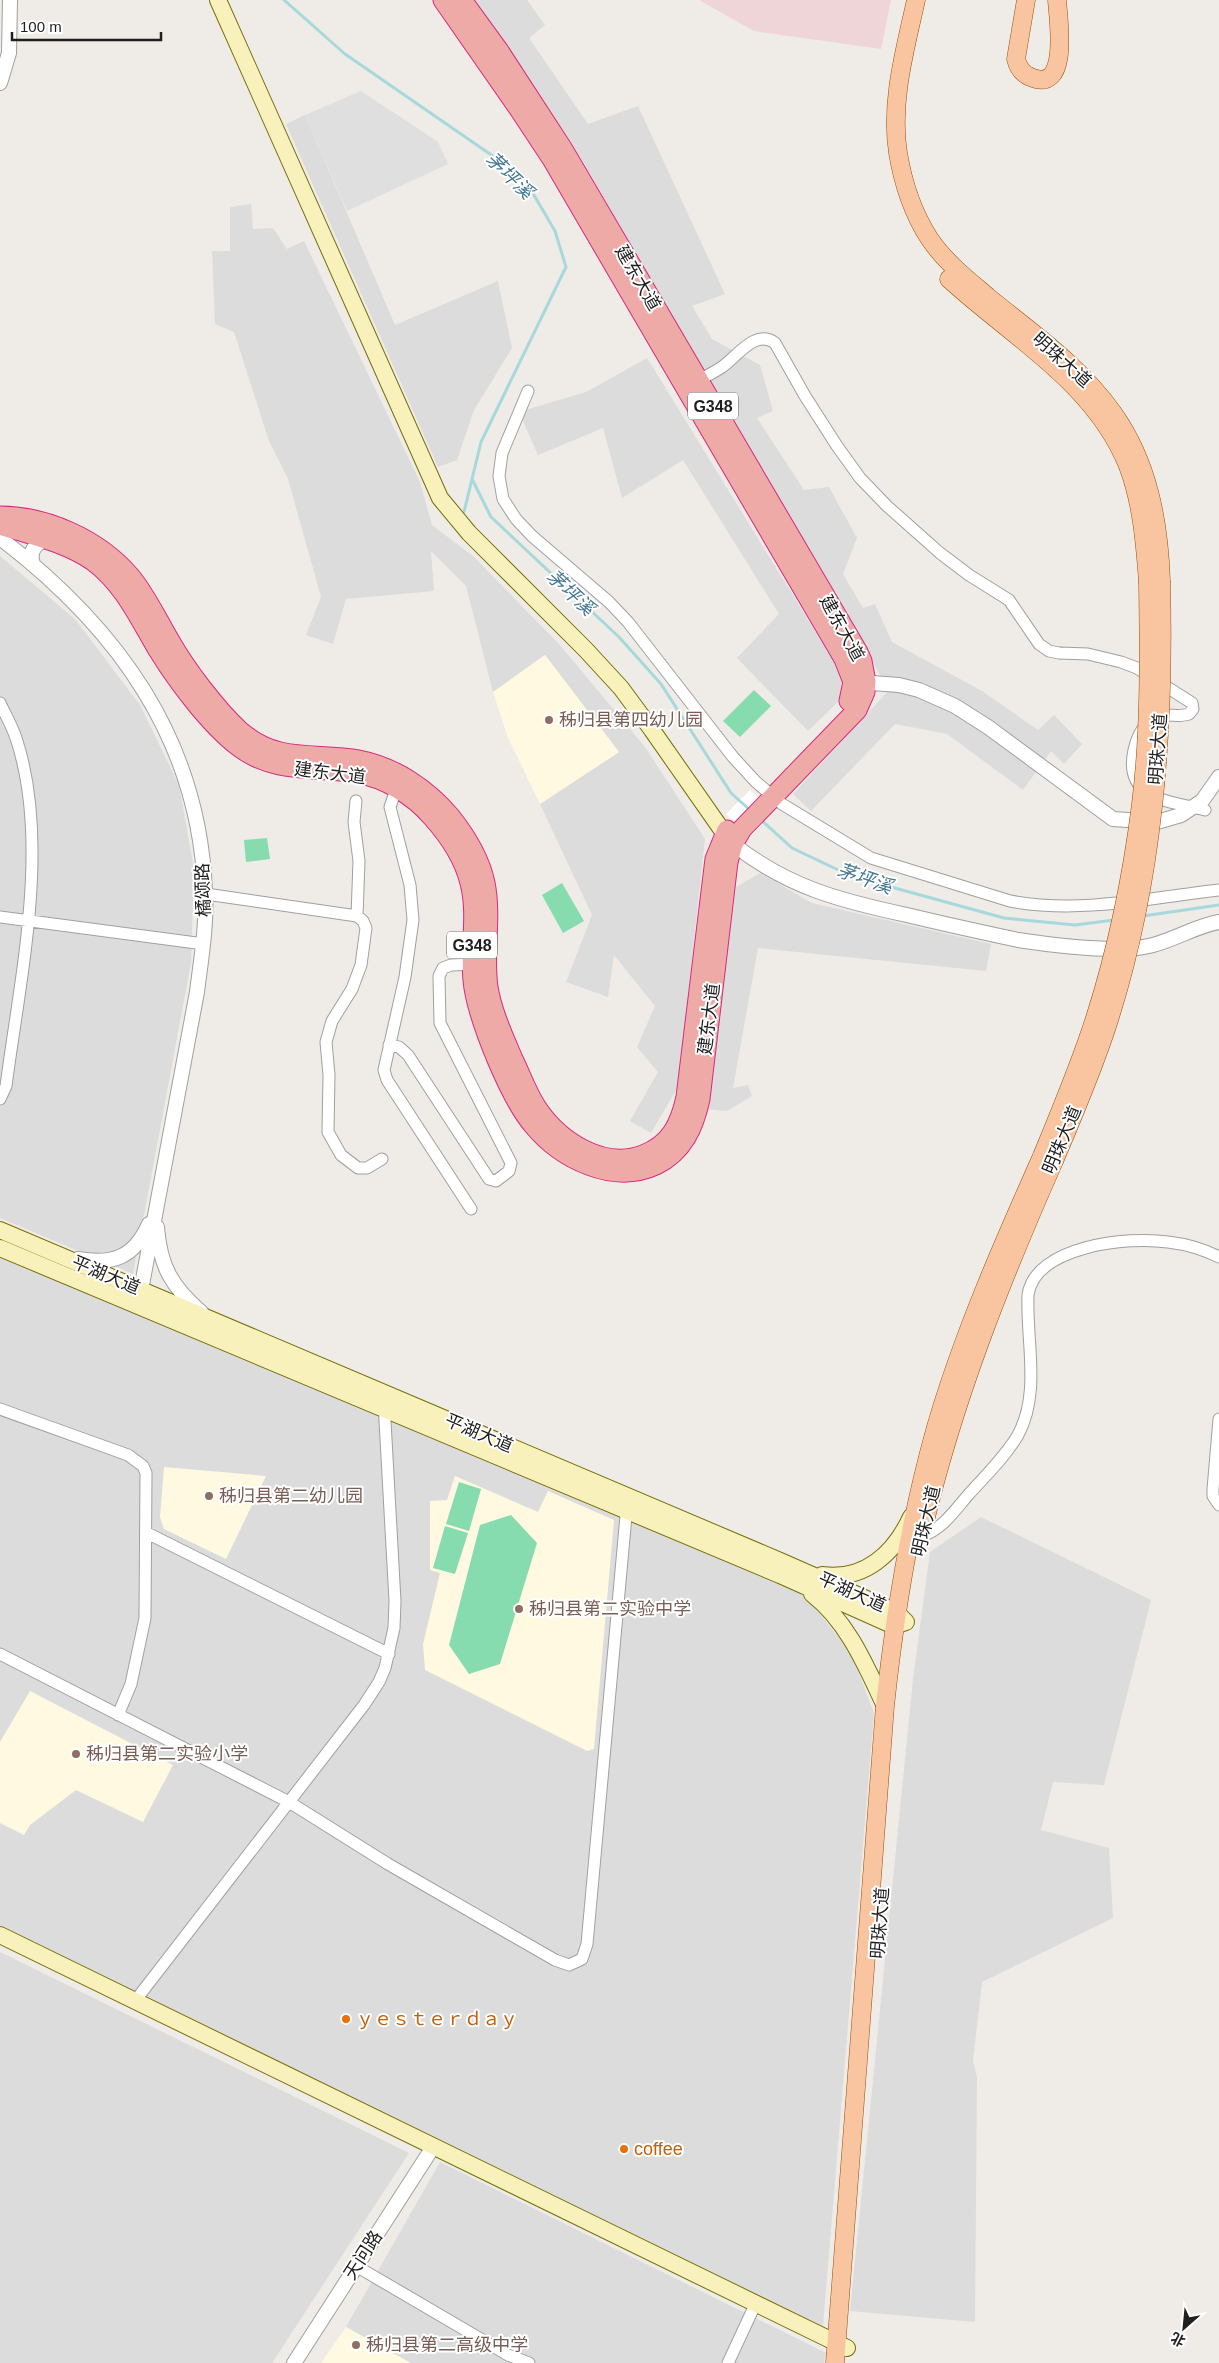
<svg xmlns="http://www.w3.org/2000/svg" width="1219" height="2363" viewBox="0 0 1219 2363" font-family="Arial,'Noto Sans SC',sans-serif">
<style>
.residential{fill:#dddcdc}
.commercial{fill:#f0d5d8}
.education{fill:#fef9e0}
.pitch{fill:#86dcae}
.parking{fill:#dfdfdf}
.pier{fill:#fff}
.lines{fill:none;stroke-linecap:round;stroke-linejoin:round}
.stream{stroke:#a7d8dc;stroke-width:3}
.minor-casing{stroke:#a0a0a0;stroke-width:13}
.tertiary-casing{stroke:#a0a0a0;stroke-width:16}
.secondary-casing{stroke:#746f08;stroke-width:18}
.primary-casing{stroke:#954f05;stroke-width:19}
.trunk-casing{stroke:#d62a7f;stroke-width:21}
.minor{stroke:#fff;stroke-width:11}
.tertiary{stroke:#fff;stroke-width:14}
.secondary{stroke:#f8f1bb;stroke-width:16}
.primary{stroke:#f9c5a1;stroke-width:18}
.trunk{stroke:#eeaaa6;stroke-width:19}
.primary-bridge-casing{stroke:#954f05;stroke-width:19;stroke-linecap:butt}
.primary-bridge{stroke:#f9c5a1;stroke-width:18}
.education-dot{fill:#8d6e63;stroke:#fff;stroke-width:2}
.food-dot{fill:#e8710a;stroke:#fff;stroke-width:2}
.labels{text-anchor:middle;stroke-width:4;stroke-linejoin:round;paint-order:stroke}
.shield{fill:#fff;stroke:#626262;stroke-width:1}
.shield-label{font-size:16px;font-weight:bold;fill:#1f1f1f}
.street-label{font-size:18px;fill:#1f1f1f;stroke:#fff}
.education-label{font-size:18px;fill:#785e54;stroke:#fff;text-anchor:start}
.food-label{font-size:18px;fill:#c56008;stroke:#fff;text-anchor:start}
.water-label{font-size:19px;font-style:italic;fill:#457995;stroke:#fff}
</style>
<rect width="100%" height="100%" fill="#efebe6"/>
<!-- residential -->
<path class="residential" d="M 472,0 L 527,0 L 545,25 L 529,38 L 588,124 L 638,106 L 725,294 L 692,306 L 712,339 L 760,365 L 773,411 L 757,418 L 804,490 L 829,487 L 857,538 L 843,574 L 863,608 L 875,604 L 892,642 L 982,691 L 1038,730 L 1054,715 L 1082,744 L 1064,764 L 1051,751 L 1023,790 L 947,734 L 895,724 L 811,811 L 793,794 L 889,690 L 574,146 Z
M 305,115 L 395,325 L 498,281 L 512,348 L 474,410 L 457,460 L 438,467 L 286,124 Z
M 251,204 L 253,229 L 273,228 L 287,249 L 304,241 L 420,482 L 432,525 L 474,557 L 559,644 L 645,747 L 705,839 L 678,1087 L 651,1133 L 630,1121 L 658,1072 L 637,1047 L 655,1006 L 614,955 L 608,997 L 566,982 L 592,915 L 540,804 L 619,752 L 545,655 L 493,692 L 466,586 L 431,551 L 434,591 L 346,599 L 333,644 L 306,635 L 321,597 L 288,479 L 269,441 L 234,332 L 215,324 L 212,251 L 230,251 L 230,207 Z
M 647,358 L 842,675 L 840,700 L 808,731 L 737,658 L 779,614 L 683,460 L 622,498 L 603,428 L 538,455 L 519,412 L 586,392 Z
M 0,556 L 75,619 L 140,705 L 179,785 L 194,869 L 191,963 L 133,1274 L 0,1218 Z
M 760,873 L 812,903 L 991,944 L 986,971 L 758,948 L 733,1088 L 748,1085 L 752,1096 L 727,1111 L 705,1109 L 736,887 Z
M 0,1256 L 793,1588 L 812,1604 L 851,1653 L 874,1713 L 823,2326 L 0,1925 Z
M 981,1517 L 1151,1600 L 1104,1785 L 1053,1782 L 1041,1830 L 1109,1848 L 1113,1918 L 982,1982 L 973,2061 L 977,2077 L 975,2322 L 850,2311 L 913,1679 L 930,1552 Z
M 0,1952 L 409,2153 L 272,2363 L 0,2363 Z
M 440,2162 L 826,2353 L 824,2363 L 409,2363 L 346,2327 Z"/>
<!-- commercial -->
<path class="commercial" d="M 699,0 L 891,0 L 881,49 L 754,31 Z"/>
<!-- education -->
<path class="education" d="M 545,655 L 619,752 L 540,804 L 508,738 L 493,692 Z
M 164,1467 L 266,1476 L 226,1559 L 164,1529 L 160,1517 Z
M 455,1476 L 538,1512 L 548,1491 L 614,1520 L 594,1749 L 587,1751 L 425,1670 L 423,1644 L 440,1573 L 430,1570 L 430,1501 L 447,1500 Z
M 30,1691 L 173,1765 L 143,1822 L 76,1790 L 30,1825 L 24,1835 L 0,1823 L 0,1742 Z
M 346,2327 L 411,2363 L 321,2363 Z"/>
<!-- pitch -->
<path class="pitch" d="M 754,690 L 771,706 L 740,737 L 723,721 Z
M 267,838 L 270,859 L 246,862 L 244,840 Z
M 562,883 L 584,921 L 563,933 L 542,895 Z
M 459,1482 L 481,1489 L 469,1531 L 446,1524 Z
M 511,1515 L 537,1543 L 500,1664 L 469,1674 L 449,1645 L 480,1525 Z
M 445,1526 L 468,1533 L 455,1574 L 433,1568 Z"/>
<!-- parking -->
<path class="parking" d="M 361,91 L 438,142 L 448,164 L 347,211 L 305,115 Z"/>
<!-- pier -->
<path class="pier" d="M 750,790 L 773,812 L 750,837 L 726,814 Z"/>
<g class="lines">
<!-- stream -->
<path class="stream" d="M 284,0 L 345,54 L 503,163 L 531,190 L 555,231 L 566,267 L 481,442 L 472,479 L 491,517 L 619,637 L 661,684 L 731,793 L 751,811
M 464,512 L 472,479
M 760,819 L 792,848 L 851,876 L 1004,918 L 1075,925 L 1114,920
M 1143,916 L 1219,905"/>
<!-- minor casing -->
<g class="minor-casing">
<path id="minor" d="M 693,383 C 703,378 713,373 722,367 C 736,358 755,328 775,343 L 805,396 L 837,446 L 860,478 L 887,506 L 940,553 L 969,575 L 1009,600 L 1039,644 L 1049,651 L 1059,653 L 1088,654 L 1121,662 L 1137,668 L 1192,703 L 1193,709 L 1189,714 C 1178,718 1166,712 1155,718 C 1143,724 1137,737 1134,750 C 1123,800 1170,801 1205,810
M 528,391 L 502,453 L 499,476 L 503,499 L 516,519 L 532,536 L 609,602 L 628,622 L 733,757 L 756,782 L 782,804 L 871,858 L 1010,901 C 1079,914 1150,898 1219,890
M 0,703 C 5,714 12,726 16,738 C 51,843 20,978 6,1086 L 0,1099
M 398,784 L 390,807 L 410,885 L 413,920 L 405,977 L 384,1070 L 387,1080 L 471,1209
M 356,801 L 354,822 L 359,861 L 357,916 L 363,921 L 366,928 L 361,965 L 352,989 L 332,1021 L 326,1042 L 329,1075 L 328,1132 L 341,1155 L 358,1168 L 367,1168 L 382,1159
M 206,894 L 357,916
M 0,917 L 204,944
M 389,1045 L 399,1047 L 408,1055 L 489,1179 L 496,1181 L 509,1171 L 511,1163 L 440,1023 L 439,976 L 443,968 L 451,965 L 478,964
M 0,1409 L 128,1455 L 143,1466 L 146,1473 L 145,1618 L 131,1684 L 118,1715
M 1219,1419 L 1213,1489 L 1213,1496 L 1219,1505
M 147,1533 L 389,1654
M 921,1536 C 942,1530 955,1510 969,1494 C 986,1475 1005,1457 1018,1435 C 1041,1392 1026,1342 1028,1295 C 1035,1246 1128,1236 1168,1242 C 1185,1244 1203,1249 1219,1257
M 0,1654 L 289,1802 L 388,1864 L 555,1960 L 569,1965 L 582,1959 L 587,1944 L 627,1505
M 135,2001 L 364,1705 L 379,1682 L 385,1668 L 394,1628 L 395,1601 L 384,1403
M 356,2266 L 508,2355 L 529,2363
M 728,2363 L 755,2305"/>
</g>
<!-- tertiary casing -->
<g class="tertiary-casing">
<path id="tertiary" d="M 0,83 L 9,53 L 10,0
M 0,538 C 118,628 200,741 205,893 C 207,926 201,959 197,992 L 141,1290 L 137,1299
M 33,564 C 28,550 38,538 53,541
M 858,682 L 899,685 L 919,690 L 955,706 L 988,727 L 1113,819 L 1157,822 L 1181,815 L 1202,801 L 1219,777
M 733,844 C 787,887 841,901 907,915 C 944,924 981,932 1018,940 C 1052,945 1122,954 1153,945 C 1176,939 1196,926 1219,922
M 157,1227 C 160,1267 172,1287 202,1313
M 78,1259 C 112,1265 134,1258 149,1224
M 294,2363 L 433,2147"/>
</g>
<!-- secondary casing -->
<g class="secondary-casing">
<path id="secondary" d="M 218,0 L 440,498 L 469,533 L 586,650 L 621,688 L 652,730 L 731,843
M 0,1230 L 785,1563 L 896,1612 L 906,1622 L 894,1626 L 780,1575 L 0,1248
M 822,1575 C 864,1581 894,1554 911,1517
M 812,1594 C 848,1622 866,1666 885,1706
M 0,1935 L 847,2348"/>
</g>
<!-- primary casing -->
<g class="primary-casing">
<path id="primary" d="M 916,0 C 905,50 890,102 898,153 C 903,183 913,213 929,238 C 945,262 967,279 988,297 C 1031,332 1080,366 1113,413 C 1148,462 1159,521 1161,581
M 1026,0 L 1016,59 C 1018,68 1024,75 1033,78 C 1070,92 1058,17 1057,0
M 949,279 C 1012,337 1095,383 1128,466 C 1142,503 1145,543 1148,582
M 923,1529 C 954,1399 1000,1283 1054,1161
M 835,2363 L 885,1706 C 895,1612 910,1519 936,1427 C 963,1334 1003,1244 1042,1156"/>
</g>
<!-- trunk casing -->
<g class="trunk-casing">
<path id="trunk" d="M 443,0 L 519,109 L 552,159 L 844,659 L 853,682 L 849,701
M 0,516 C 47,516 99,540 130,576 C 146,595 157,619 170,641 C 186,669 216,709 240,731 C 278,764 315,752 359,760 C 395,767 427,789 450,816 C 466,836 480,859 485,883 C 492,917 483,952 488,987 C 492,1012 503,1035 513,1059 C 521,1075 527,1093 537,1108 C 559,1141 603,1170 643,1155 C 671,1144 680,1124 686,1097 L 715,859 L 727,830
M 0,525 C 32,535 65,542 93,561 C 124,584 139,618 158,650 C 177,681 210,725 239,747 C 275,774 315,766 356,773 C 385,778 413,795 432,817 C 449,836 464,858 470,883 C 479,918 468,954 474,988 C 480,1024 510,1098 533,1125 C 561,1159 613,1185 656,1165 C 683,1152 694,1127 700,1099 L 728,862 L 733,844 L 742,829 L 857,710 L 865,692 L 866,682 L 862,661 L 858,652 L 564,151 L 499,51 L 462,0"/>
</g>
<!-- minor -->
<use href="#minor" class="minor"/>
<!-- tertiary -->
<use href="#tertiary" class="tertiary"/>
<!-- secondary -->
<use href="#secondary" class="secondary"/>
<!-- primary -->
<use href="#primary" class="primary"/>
<!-- trunk -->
<use href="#trunk" class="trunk"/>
<!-- primary-bridge casing -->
<g class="primary-bridge-casing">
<path id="primary-bridge" d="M 1042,1156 C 1061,1110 1080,1065 1095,1018 C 1117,949 1132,876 1141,804 C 1150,731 1149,656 1148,582
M 1054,1161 C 1073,1116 1093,1070 1108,1023 C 1154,880 1165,730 1161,581"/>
</g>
<!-- primary-bridge -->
<use href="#primary-bridge" class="primary-bridge"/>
</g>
<!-- markers -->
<g class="education-dot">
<circle cx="549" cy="720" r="5"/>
<circle cx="209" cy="1496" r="5"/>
<circle cx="519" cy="1609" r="5"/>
<circle cx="76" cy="1754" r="5"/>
<circle cx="356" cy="2345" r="5"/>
</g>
<g class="food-dot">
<circle cx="346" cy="2019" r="5"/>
<circle cx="624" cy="2149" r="5"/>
</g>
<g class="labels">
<!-- shield labels -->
<g class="shield">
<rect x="688" y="392.5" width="50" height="27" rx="4"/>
<rect x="447" y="931.5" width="50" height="27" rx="4"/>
</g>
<g class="shield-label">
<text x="713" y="412">G348</text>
<text x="472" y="951">G348</text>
</g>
<!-- street labels -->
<g class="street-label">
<text transform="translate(638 278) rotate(60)" y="6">建东大道</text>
<text transform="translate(1062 360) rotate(42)" y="6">明珠大道</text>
<text transform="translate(842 628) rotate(61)" y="6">建东大道</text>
<text transform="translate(1158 749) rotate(-86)" y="6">明珠大道</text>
<text transform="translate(330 773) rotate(7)" y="6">建东大道</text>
<text transform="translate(203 890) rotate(-92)" y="6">橘颂路</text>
<text transform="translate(709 1019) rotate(-83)" y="6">建东大道</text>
<text transform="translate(1062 1140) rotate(-67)" y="6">明珠大道</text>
<text transform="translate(106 1275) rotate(23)" y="6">平湖大道</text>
<text transform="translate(479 1433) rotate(23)" y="6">平湖大道</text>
<text transform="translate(926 1521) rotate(-77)" y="6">明珠大道</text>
<text transform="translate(852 1592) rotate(24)" y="6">平湖大道</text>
<text transform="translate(880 1923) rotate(-86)" y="6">明珠大道</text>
<text transform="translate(363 2255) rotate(-57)" y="6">天问路</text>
</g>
<!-- education labels -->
<g class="education-label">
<text x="559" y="726">秭归县第四幼儿园</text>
<text x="219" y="1502">秭归县第二幼儿园</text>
<text x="529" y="1615">秭归县第二实验中学</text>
<text x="86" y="1760">秭归县第二实验小学</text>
<text x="366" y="2351">秭归县第二高级中学</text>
</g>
<!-- food labels -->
<g class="food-label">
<text x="356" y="2025">ｙｅｓｔｅｒｄａｙ</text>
<text x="634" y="2155">coffee</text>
</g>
<!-- water labels -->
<g class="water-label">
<text transform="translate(510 175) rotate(44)" y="7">茅坪溪</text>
<text transform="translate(571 592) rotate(43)" y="7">茅坪溪</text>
<text transform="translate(865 878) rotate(19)" y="7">茅坪溪</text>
</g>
</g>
<!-- north arrow -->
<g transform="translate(1184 2328) rotate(207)" stroke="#ffffff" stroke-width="4" paint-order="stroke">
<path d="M0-4L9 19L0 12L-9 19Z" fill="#1f1f1f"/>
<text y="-8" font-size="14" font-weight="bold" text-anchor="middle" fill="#1f1f1f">北</text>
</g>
<!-- scale -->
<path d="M12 32v8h149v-8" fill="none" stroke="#1f1f1f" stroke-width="2.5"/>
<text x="20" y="32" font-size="15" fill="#1f1f1f" stroke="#ffffff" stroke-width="4" paint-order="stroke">100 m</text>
</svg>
